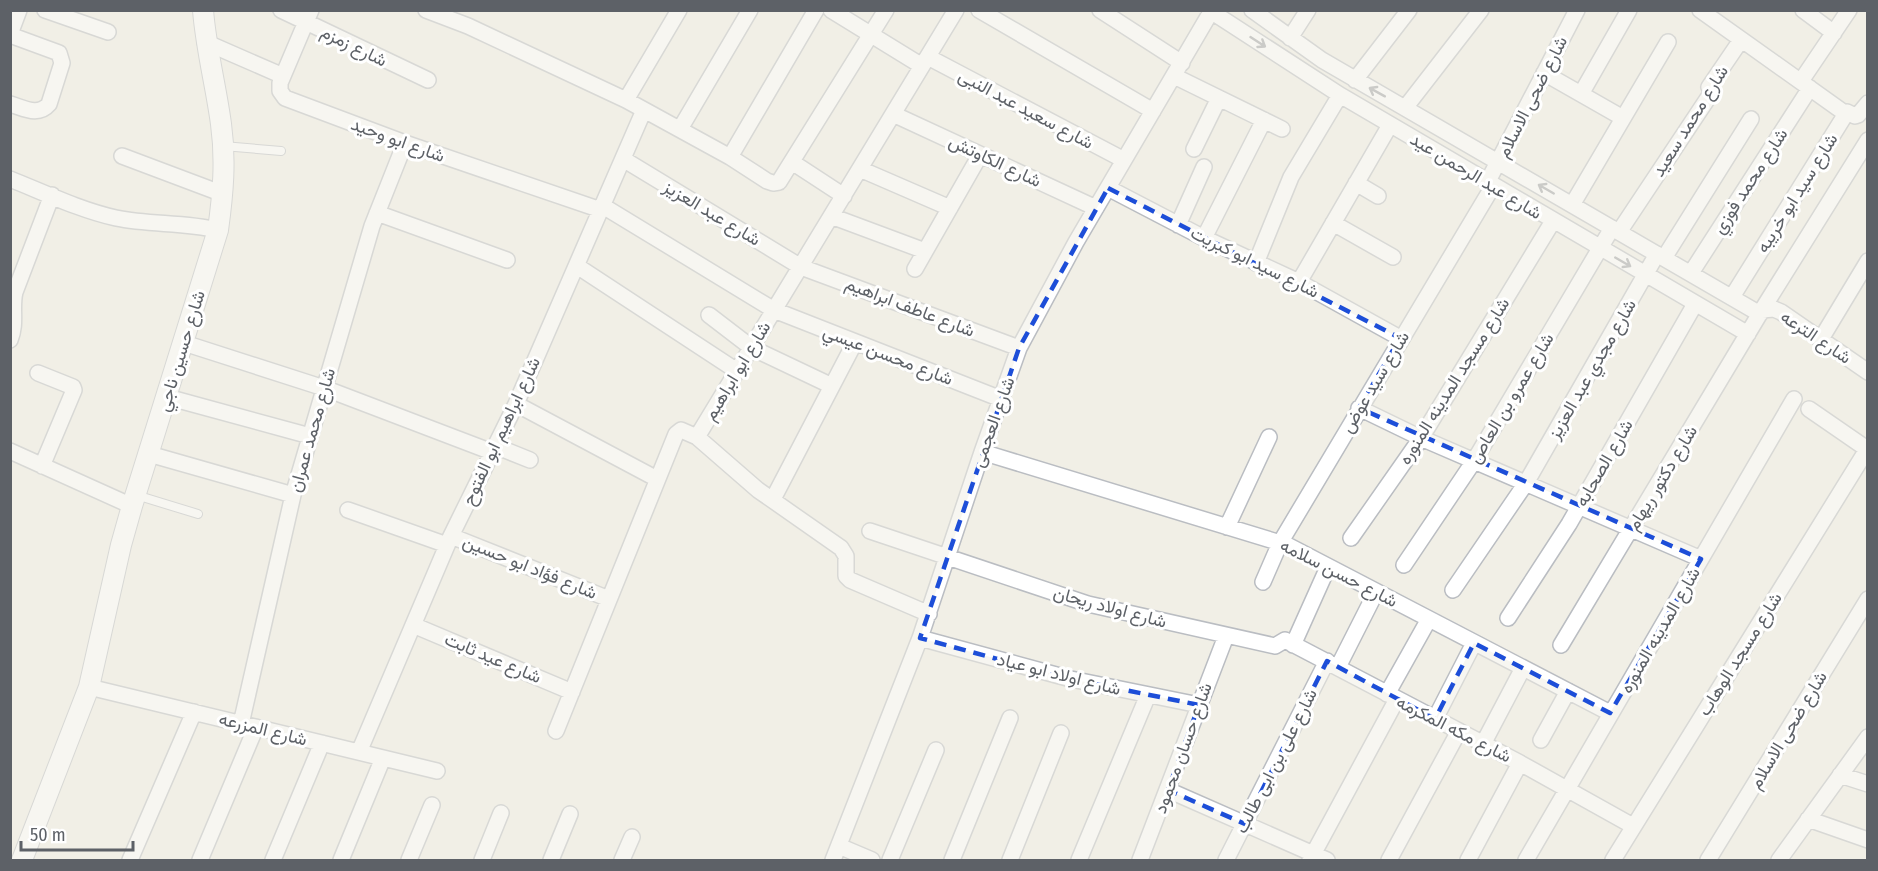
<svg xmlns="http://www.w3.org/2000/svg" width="1878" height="871" viewBox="0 0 1878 871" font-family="'Fira Sans Condensed',Vazirmatn,sans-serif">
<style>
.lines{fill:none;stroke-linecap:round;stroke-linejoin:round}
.service-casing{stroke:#babdc2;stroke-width:10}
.minor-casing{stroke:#babdc2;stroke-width:18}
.tertiary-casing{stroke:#babdc2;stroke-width:22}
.service{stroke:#fff;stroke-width:8}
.minor{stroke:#fff;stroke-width:15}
.tertiary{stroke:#fff;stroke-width:20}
.oneway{stroke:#9ea0a4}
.marked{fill:none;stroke:#1d4ed8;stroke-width:4.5;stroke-dasharray:12 8;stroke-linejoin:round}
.labels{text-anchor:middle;stroke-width:6;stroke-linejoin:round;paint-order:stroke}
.street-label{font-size:18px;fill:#5d6167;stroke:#fff}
</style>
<rect width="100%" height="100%" fill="#f1efe6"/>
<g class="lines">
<!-- service casing -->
<g class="service-casing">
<path id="service" d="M 223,146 L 281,151
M 136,495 L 198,514"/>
</g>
<!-- minor casing -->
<g class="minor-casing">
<path id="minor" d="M 45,10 L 108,32
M 281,10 L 428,80
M 311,10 L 280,83 L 280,91 L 285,98 L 405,143 L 601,210
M 426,10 L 468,26 L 626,100 L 730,157 L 767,181 L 773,183 L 779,182 L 886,10
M 831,10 L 922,66
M 979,10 L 1153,111
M 1100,10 L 1182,63
M 1209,10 L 1340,95 L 1748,334
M 1252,10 L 1322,60 L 1760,314
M 1700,10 L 1846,114
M 1803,10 L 1834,33
M 10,34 L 19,10
M 10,35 L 59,53 L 62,63 L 49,104 C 38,117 24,108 10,104
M 1290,38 L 1308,10
M 205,42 L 283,76
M 928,57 L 1124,160
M 1544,73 L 1623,118
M 1174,76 L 1282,129
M 1355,80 L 1409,10
M 1801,81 L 1849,10
M 1581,94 L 1629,10
M 626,100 L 679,10
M 1405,108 L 1481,10
M 893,114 L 1096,208
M 680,129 L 750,10
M 1194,149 L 1219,98
M 122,156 L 223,194
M 730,157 L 816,10
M 623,159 L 801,267 L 1019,348
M 792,162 L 844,196
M 860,169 L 950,208
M 10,179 C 45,193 80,210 116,218 C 150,225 183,222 218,230
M 1356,183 L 1378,196
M 1487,183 L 1577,10
M 1108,188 L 1204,238 L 1299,282 L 1400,338
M 1572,205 L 1668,42
M 603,206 L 774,310 L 1001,399
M 377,213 L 507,260
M 831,216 L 925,251
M 1333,223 L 1393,257
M 1178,225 L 1204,167
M 1619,232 L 1712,92 L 1709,87 L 1741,40
M 1204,238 L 1264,120
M 1664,258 L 1751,119
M 1256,263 L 1291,177 L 1340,95
M 577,266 L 737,371
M 915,269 L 980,155
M 1691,273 L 1810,88
M 1299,282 L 1390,125
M 1732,297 L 1847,112 L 1855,116 L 1858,115 L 1868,103
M 1762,310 L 1774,309 L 1781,312 L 1868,372
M 709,315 L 752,348 L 832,386
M 1821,339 L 1868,261
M 10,340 C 17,323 11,308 15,292 L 52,195
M 184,343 L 324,388 L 492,452
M 38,373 L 73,387 L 74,390 L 42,466
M 167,397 L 310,436
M 516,404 L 657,479
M 1359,408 L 1421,438 L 1701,559
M 1809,409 L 1867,449
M 697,437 L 956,10
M 495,446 L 530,460
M 10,451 L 132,506
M 982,452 L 1287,545 L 1610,713
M 149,454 L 293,495
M 773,499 L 855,342
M 348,510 L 447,545
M 1227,527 L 1269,437
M 870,531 L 1088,604 L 1275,646 L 1285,640 L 1520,763 L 1633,826
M 451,536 L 609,599
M 1351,538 L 1421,438 L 1553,221
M 1404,565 L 1474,461 L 1612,228
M 1263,582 L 1280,543 L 1493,186
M 1453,590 L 1526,483 L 1657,254
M 1508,618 L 1569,524 L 1695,304
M 413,625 L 572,692
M 920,638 L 1071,679 L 1199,705
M 1293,645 L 1328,567
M 1561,645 L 1762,310 L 1868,140
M 1338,667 L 1376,592
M 89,687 L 437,771
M 1387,694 L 1429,619
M 1435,719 L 1474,643
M 241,724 L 293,495 L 372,226 L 405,143
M 556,731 L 676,434 L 681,430 L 697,437 L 758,490 L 841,548 L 846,556 L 846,576 L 850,580 L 929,614
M 1541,740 L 1568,691
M 1483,744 L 1523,668
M 359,752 L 451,536 L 516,404 L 644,110
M 1840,775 L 1868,784
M 1168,790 L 1327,860
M 1808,819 L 1868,840
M 839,846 L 872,860
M 130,860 L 194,712
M 200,860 L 256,727
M 273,860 L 322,743
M 341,860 L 383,758
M 409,860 L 432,805
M 482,860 L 501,813
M 551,860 L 570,814
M 622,860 L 632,837
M 833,860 L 920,638 L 982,452 L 1019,348 L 1076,242 L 1212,10
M 890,860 L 936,750
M 952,860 L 1010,718
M 1010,860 L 1061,733
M 1079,860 L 1148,695
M 1140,860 L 1226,636
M 1226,860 L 1327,661
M 1310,860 L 1397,699
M 1389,860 L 1459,731
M 1468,860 L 1520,763
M 1526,860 L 1794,399
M 1613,860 L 1868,448
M 1708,860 L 1868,599
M 1779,860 L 1868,737"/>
</g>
<!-- tertiary casing -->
<g class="tertiary-casing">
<path id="tertiary" d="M 22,860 L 89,687 L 121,545 L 132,506 L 218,230 C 223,194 226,160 221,124 C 216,86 206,49 203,10"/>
</g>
<!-- service -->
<use href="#service" class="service"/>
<!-- minor -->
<use href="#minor" class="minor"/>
<!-- tertiary -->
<use href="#tertiary" class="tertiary"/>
</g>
<!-- one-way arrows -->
<defs><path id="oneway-shaft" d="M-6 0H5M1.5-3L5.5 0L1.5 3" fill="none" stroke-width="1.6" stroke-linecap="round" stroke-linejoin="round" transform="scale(1.5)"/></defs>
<g class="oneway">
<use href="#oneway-shaft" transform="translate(1258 42) rotate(33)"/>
<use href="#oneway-shaft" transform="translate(1377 92) rotate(-151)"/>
<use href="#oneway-shaft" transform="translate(1546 189) rotate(-150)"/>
<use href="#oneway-shaft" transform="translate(1623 262) rotate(30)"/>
</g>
<!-- marked area -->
<path d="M0 0H1878V871H0ZM 1108,188 L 1400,338 L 1359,408 L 1701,559 L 1610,713 L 1474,643 L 1435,719 L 1327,661 L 1245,824 L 1168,790 L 1199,705 L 1071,679 L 920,638 L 1019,348 Z" fill="#f1efe6" fill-opacity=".55" fill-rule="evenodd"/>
<path class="marked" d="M 1108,188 L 1400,338 L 1359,408 L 1701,559 L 1610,713 L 1474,643 L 1435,719 L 1327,661 L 1245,824 L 1168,790 L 1199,705 L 1071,679 L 920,638 L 1019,348 Z"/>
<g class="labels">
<!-- street labels -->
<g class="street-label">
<text transform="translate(354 46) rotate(26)" y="6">شارع زمزم</text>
<text transform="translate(1532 97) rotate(-63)" y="6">شارع ضحى الاسلام</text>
<text transform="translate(1026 109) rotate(28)" y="6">شارع سعيد عبد النبى</text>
<text transform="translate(1690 121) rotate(-58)" y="6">شارع محمد سعيد</text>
<text transform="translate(398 140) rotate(20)" y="6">شارع ابو وحيد</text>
<text transform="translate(995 161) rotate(25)" y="6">شارع الكاوتش</text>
<text transform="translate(1476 176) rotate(31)" y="6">شارع عبد الرحمن عيد</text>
<text transform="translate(1750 181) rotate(-57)" y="6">شارع محمد فوزي</text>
<text transform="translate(1797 193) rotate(-58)" y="6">شارع سيد ابو خريبه</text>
<text transform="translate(712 213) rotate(31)" y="6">شارع عبد العزيز</text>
<text transform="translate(1255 262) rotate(26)" y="6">شارع سيد ابو كبريت</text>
<text transform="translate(910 307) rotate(21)" y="6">شارع عاطف ابراهيم</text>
<text transform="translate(1816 337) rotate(34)" y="6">شارع الترعه</text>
<text transform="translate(181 351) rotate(-73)" y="6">شارع حسين ناجي</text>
<text transform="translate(888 355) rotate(21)" y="6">شارع محسن عيسي</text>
<text transform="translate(1592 369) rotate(-60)" y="6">شارع مجدي عبد العزيز</text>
<text transform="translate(737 371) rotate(-59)" y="6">شارع ابو ابراهيم</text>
<text transform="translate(1454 381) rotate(-58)" y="6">شارع مسجد المدينه المنوره</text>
<text transform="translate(1375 382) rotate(-59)" y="6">شارع سيد عوض</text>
<text transform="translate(1511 398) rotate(-59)" y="6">شارع عمرو بن العاص</text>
<text transform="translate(993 422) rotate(-70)" y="6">شارع العجمى</text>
<text transform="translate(312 430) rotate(-74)" y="6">شارع محمد عمران</text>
<text transform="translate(501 431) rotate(-65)" y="6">شارع ابراهيم ابو الفتوح</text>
<text transform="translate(1604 463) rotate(-60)" y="6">شارع الصحابه</text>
<text transform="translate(1662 478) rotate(-59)" y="6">شارع دكتور ريهام</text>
<text transform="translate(530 567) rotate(22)" y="6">شارع فؤاد ابو حسين</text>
<text transform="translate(1339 573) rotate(27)" y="6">شارع حسن سلامه</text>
<text transform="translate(1110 607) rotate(15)" y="6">شارع اولاد ريحان</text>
<text transform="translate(1660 630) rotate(-60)" y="6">شارع المدينه المنوره</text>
<text transform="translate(1740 654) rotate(-58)" y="6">شارع مسجد الوهاب</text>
<text transform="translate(493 658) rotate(23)" y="6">شارع عيد ثابت</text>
<text transform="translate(1059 674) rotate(14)" y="6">شارع اولاد ابو عياد</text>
<text transform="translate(263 729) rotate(14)" y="6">شارع المزرعه</text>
<text transform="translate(1454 729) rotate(27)" y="6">شارع مكه المكرمه</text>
<text transform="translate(1788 730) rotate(-59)" y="6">شارع ضحى الاسلام</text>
<text transform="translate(1183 748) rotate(-70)" y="6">شارع حسان محمود</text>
<text transform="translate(1276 761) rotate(-63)" y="6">شارع على بن ابى طالب</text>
</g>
</g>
<!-- border -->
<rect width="1878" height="871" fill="none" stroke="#5d6167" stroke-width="24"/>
<!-- scale -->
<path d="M21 841v9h112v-9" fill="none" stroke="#5d6167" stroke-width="3"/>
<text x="30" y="841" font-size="18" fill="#5d6167" stroke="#ffffff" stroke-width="4.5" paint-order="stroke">50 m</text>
</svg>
